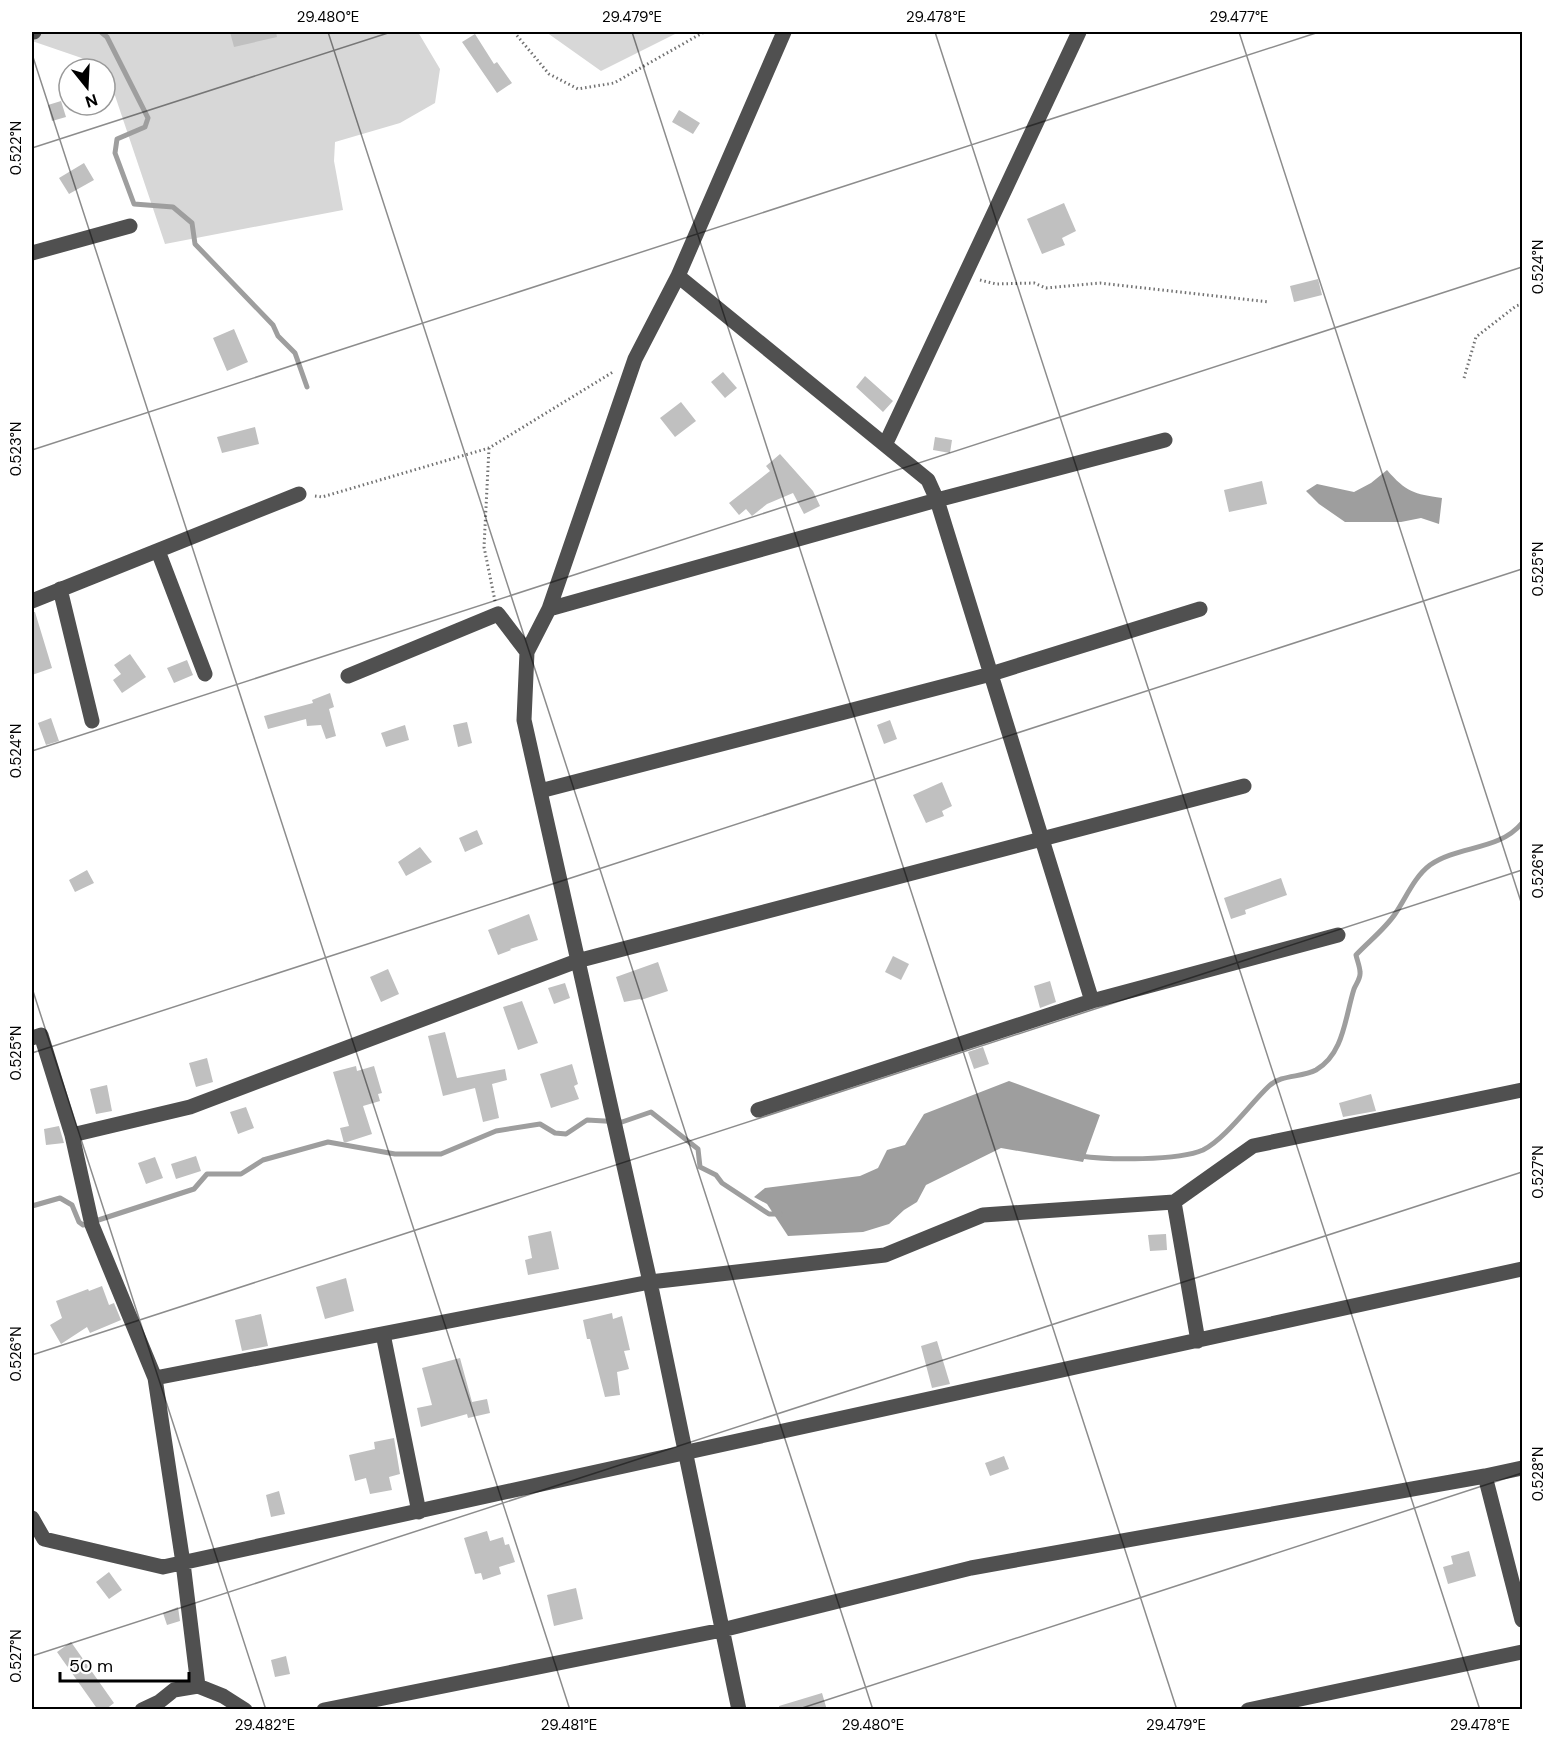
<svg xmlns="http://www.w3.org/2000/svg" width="1554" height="1741" viewBox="0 0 1554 1741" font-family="'DM Sans',sans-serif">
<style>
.green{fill:#d7d7d7}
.water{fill:#9e9e9e}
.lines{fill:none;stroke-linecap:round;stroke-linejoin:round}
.stream{stroke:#9e9e9e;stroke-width:5}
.building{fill:#c0c0c0}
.path{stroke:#727272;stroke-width:3;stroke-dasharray:1.5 3;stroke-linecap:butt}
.minor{stroke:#505050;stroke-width:15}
.ticks{fill:none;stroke:#000;stroke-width:1.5;stroke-opacity:0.45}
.neatline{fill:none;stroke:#000;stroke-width:2}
.ticks-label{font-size:15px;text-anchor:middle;fill:#000}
</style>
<rect width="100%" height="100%" fill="#fff"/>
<!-- green -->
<path class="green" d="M 32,32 L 418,32 L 440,69 L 435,103 L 400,123 L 335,142 L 334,161 L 343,210 L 165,244 L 105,66 L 32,41 Z
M 546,32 L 679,32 L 601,71 Z"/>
<!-- water -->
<path class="water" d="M 1387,470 C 1406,492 1414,494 1442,498 L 1439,524 L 1421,518 L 1401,522 L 1345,522 L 1319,504 L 1306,491 L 1317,484 L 1354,492 L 1371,483 Z
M 1009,1081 L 1100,1115 L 1083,1162 L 1001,1148 L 926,1185 L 917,1202 L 904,1210 L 889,1224 L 863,1232 L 788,1236 L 767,1204 L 754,1197 L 765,1188 L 860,1176 L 878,1168 L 887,1150 L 905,1145 L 924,1114 Z"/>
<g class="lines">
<!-- stream -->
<path class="stream" d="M 101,32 L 107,37 L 148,118 L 145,127 L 117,139 L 115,153 L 134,204 L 173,207 L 192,223 L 195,244 L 273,325 L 278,336 L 295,353 L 307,387
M 1080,1156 C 1108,1160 1178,1161 1203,1150 C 1225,1139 1250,1104 1269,1086 C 1282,1074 1301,1078 1316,1070 C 1344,1054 1345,1017 1354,989 C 1356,984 1361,978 1360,972 C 1360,967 1357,960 1356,955 C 1368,942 1385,929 1395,914 C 1406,898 1414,877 1430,865 C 1459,845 1499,851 1522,823
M 32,1206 L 60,1198 L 72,1205 L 79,1222 L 83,1225 L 194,1189 L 207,1174 L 241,1174 L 263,1160 L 328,1142 L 395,1154 L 441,1154 L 496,1131 L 540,1124 L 555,1133 L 566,1134 L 587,1120 L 622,1122 L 651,1112 L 698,1149 L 700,1167 L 716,1175 L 722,1183 L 769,1214 L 780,1214"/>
</g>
<!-- building -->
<path class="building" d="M 230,32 L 276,32 L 277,37 L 234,47 Z
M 475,34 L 494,64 L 497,62 L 512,83 L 497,93 L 462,42 Z
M 61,101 L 66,117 L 52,121 L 48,105 Z
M 679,110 L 700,123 L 693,134 L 672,122 Z
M 84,163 L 94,180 L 69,194 L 59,178 Z
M 1064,203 L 1076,231 L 1062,238 L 1065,245 L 1042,254 L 1027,219 Z
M 1318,279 L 1322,295 L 1294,302 L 1290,286 Z
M 234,329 L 248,362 L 227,371 L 213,338 Z
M 723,372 L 737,388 L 725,398 L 711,382 Z
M 865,376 L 893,401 L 883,412 L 856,387 Z
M 681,402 L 696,421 L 675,437 L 660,418 Z
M 255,427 L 259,444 L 222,453 L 217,437 Z
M 935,437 L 952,440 L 950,453 L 933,450 Z
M 780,454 L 813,491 L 820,506 L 804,514 L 793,493 L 767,504 L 752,516 L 746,509 L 739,515 L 729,503 L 770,471 L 766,466 Z
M 1262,481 L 1267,504 L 1229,512 L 1224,490 Z
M 32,612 L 35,612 L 52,668 L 32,675 Z
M 130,654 L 146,677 L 122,693 L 113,680 L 121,674 L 114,665 Z
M 187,660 L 193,675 L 174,683 L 167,668 Z
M 330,693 L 334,707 L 329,709 L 336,736 L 326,739 L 321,725 L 307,726 L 306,719 L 268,729 L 264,716 L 313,703 L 312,700 Z
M 51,718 L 59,741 L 46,745 L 38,723 Z
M 890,720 L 897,739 L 884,744 L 877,725 Z
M 467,722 L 472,743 L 458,747 L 453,725 Z
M 405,725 L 409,740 L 386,747 L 381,733 Z
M 942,782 L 952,806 L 942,811 L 944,816 L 926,823 L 913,795 Z
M 477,830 L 483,844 L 465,852 L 459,838 Z
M 420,847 L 432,862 L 406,876 L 398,862 Z
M 87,870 L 94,883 L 75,892 L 69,880 Z
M 1281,878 L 1287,895 L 1245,910 L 1246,914 L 1231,919 L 1224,898 Z
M 529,914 L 538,940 L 510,949 L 511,950 L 498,955 L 488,930 Z
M 893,956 L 909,964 L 901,980 L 885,972 Z
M 658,962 L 668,991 L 641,1000 L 640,999 L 624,1002 L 616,977 Z
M 388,969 L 399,994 L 381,1002 L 370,977 Z
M 1050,981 L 1056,1002 L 1040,1008 L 1034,986 Z
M 565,983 L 570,998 L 554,1004 L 548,988 Z
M 522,1001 L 538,1043 L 518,1050 L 503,1007 Z
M 445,1032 L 457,1078 L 505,1069 L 507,1080 L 492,1084 L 499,1118 L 483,1122 L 475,1088 L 443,1096 L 428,1036 Z
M 983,1047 L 989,1064 L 974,1069 L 968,1052 Z
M 207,1058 L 213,1082 L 196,1087 L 189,1063 Z
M 572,1064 L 578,1084 L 574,1086 L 579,1099 L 551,1108 L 540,1074 Z
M 356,1066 L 357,1071 L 374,1066 L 382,1093 L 378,1094 L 380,1101 L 363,1106 L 372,1134 L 344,1143 L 340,1128 L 349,1126 L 333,1072 Z
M 107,1085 L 112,1111 L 96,1114 L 90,1089 Z
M 1371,1094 L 1376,1111 L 1343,1117 L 1339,1103 Z
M 246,1107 L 254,1128 L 238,1134 L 230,1112 Z
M 59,1126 L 64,1143 L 46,1145 L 44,1129 Z
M 196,1156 L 201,1171 L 176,1179 L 171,1164 Z
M 155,1157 L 163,1178 L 146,1184 L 138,1163 Z
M 551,1231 L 559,1269 L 528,1275 L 525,1260 L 532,1258 L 528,1236 Z
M 1166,1234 L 1167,1250 L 1150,1251 L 1148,1235 Z
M 346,1278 L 354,1311 L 325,1319 L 316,1287 Z
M 102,1286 L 109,1305 L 114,1303 L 121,1320 L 90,1333 L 87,1327 L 61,1344 L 50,1325 L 62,1318 L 56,1301 L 88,1289 L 89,1291 Z
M 612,1313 L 613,1319 L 622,1316 L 630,1350 L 624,1351 L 629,1369 L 617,1372 L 620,1395 L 605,1397 L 590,1339 L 587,1339 L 583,1320 Z
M 261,1314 L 268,1346 L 242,1351 L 235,1320 Z
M 937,1341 L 950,1384 L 932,1388 L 921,1346 Z
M 460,1358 L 472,1402 L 487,1399 L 490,1413 L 468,1418 L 467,1414 L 421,1427 L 417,1408 L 432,1405 L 422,1368 Z
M 394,1438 L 400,1474 L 389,1477 L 392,1490 L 370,1494 L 366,1478 L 355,1481 L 349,1455 L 375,1449 L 374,1442 Z
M 1004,1456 L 1009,1469 L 990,1476 L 985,1463 Z
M 279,1491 L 285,1514 L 271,1517 L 266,1495 Z
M 487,1531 L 490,1541 L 503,1537 L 505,1545 L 509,1544 L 515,1562 L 499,1567 L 501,1574 L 483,1580 L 481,1573 L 475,1574 L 464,1538 Z
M 1469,1551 L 1476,1576 L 1448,1584 L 1443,1567 L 1453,1564 L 1451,1556 Z
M 109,1572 L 122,1590 L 109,1599 L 96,1582 Z
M 576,1588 L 583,1619 L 554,1626 L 547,1595 Z
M 178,1607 L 180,1621 L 167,1625 L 163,1613 Z
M 71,1642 L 114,1703 L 105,1710 L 98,1710 L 57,1652 Z
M 286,1656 L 290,1674 L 275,1677 L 271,1660 Z
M 822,1693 L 827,1710 L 779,1710 L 779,1706 Z"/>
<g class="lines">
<!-- path -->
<path class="path" d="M 514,32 L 549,74 L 578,89 L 614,83 L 704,32
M 980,280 L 996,284 L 1034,283 L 1046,288 L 1100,283 L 1269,302
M 1464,378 L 1476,337 L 1516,306 L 1522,304
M 489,448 L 484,547 L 495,601
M 315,496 L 322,497 L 489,448 L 613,372"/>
<!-- minor -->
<path class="minor" d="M 32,32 L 34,32
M 32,253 L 130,226
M 678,276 L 928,480 L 937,500 L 1092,1001
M 885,445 L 1079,32
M 158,551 L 205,674
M 60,589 L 92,721
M 32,601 L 299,494
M 549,609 L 937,500 L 1165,440
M 348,676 L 498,614 L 527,652
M 540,791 L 991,674 L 1200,609
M 32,1038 L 41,1035 L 72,1135 L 92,1225 L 155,1378 L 183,1563 L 198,1686
M 758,1110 L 1092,1001 L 1338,935
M 72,1135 L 190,1107 L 577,961 L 1244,786
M 1174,1202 L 1198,1341
M 383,1334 L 419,1512
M 155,1378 L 650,1282 L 885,1255 L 983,1215 L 1174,1202 L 1253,1146 L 1522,1090
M 1485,1476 L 1522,1620
M 32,1518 L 44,1539 L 163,1567 L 1522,1269
M 142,1710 L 159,1702 L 174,1690 L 198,1686 L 223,1696 L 245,1710
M 324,1710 L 722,1630 L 971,1568 L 1485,1476 L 1522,1468
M 739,1710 L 650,1282 L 524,720 L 527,652 L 549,609 L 635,359 L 678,276 L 784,32
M 1248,1710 L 1522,1652"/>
</g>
<!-- ticks -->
<path class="ticks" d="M 328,32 L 873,1710M 632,32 L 1177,1710M 935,32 L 1480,1710M 1239,32 L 1522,905M 32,54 L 570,1710M 32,148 L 391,32M 32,450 L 1319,32M 32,751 L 1522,267M 32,988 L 266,1710M 32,1053 L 1522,569M 32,1355 L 1522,870M 32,1656 L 1522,1172M 796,1710 L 1522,1473"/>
<!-- border -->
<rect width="1554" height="1741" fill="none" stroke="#ffffff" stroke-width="66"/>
<!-- north arrow -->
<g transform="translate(87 87) rotate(162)"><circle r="28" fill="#ffffff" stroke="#999999" stroke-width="1.5"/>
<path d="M0-4.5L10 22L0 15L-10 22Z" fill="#000000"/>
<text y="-9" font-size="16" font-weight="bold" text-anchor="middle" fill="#000000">N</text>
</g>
<!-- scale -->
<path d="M60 1672v9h129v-9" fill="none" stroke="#000000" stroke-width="3"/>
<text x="69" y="1672" font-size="18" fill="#000000" stroke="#ffffff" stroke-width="4.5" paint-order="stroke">50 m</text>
<rect x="33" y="33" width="1488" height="1675" class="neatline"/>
<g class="ticks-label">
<text x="328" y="22">29.480°E</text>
<text x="632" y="22">29.479°E</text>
<text x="936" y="22">29.478°E</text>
<text x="1239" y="22">29.477°E</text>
<text transform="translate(16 148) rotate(-90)" y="5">0.522°N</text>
<text transform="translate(1538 267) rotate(-90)" y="5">0.524°N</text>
<text transform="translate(16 449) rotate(-90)" y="5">0.523°N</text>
<text transform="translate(1538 569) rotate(-90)" y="5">0.525°N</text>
<text transform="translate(16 751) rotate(-90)" y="5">0.524°N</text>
<text transform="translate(1538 871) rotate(-90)" y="5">0.526°N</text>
<text transform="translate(16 1053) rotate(-90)" y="5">0.525°N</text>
<text transform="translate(1538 1172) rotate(-90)" y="5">0.527°N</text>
<text transform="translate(16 1354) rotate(-90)" y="5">0.526°N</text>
<text transform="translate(1538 1474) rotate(-90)" y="5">0.528°N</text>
<text transform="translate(16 1656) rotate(-90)" y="5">0.527°N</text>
<text x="265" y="1730">29.482°E</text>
<text x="569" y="1730">29.481°E</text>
<text x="873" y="1730">29.480°E</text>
<text x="1176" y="1730">29.479°E</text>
<text x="1480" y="1730">29.478°E</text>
</g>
</svg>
